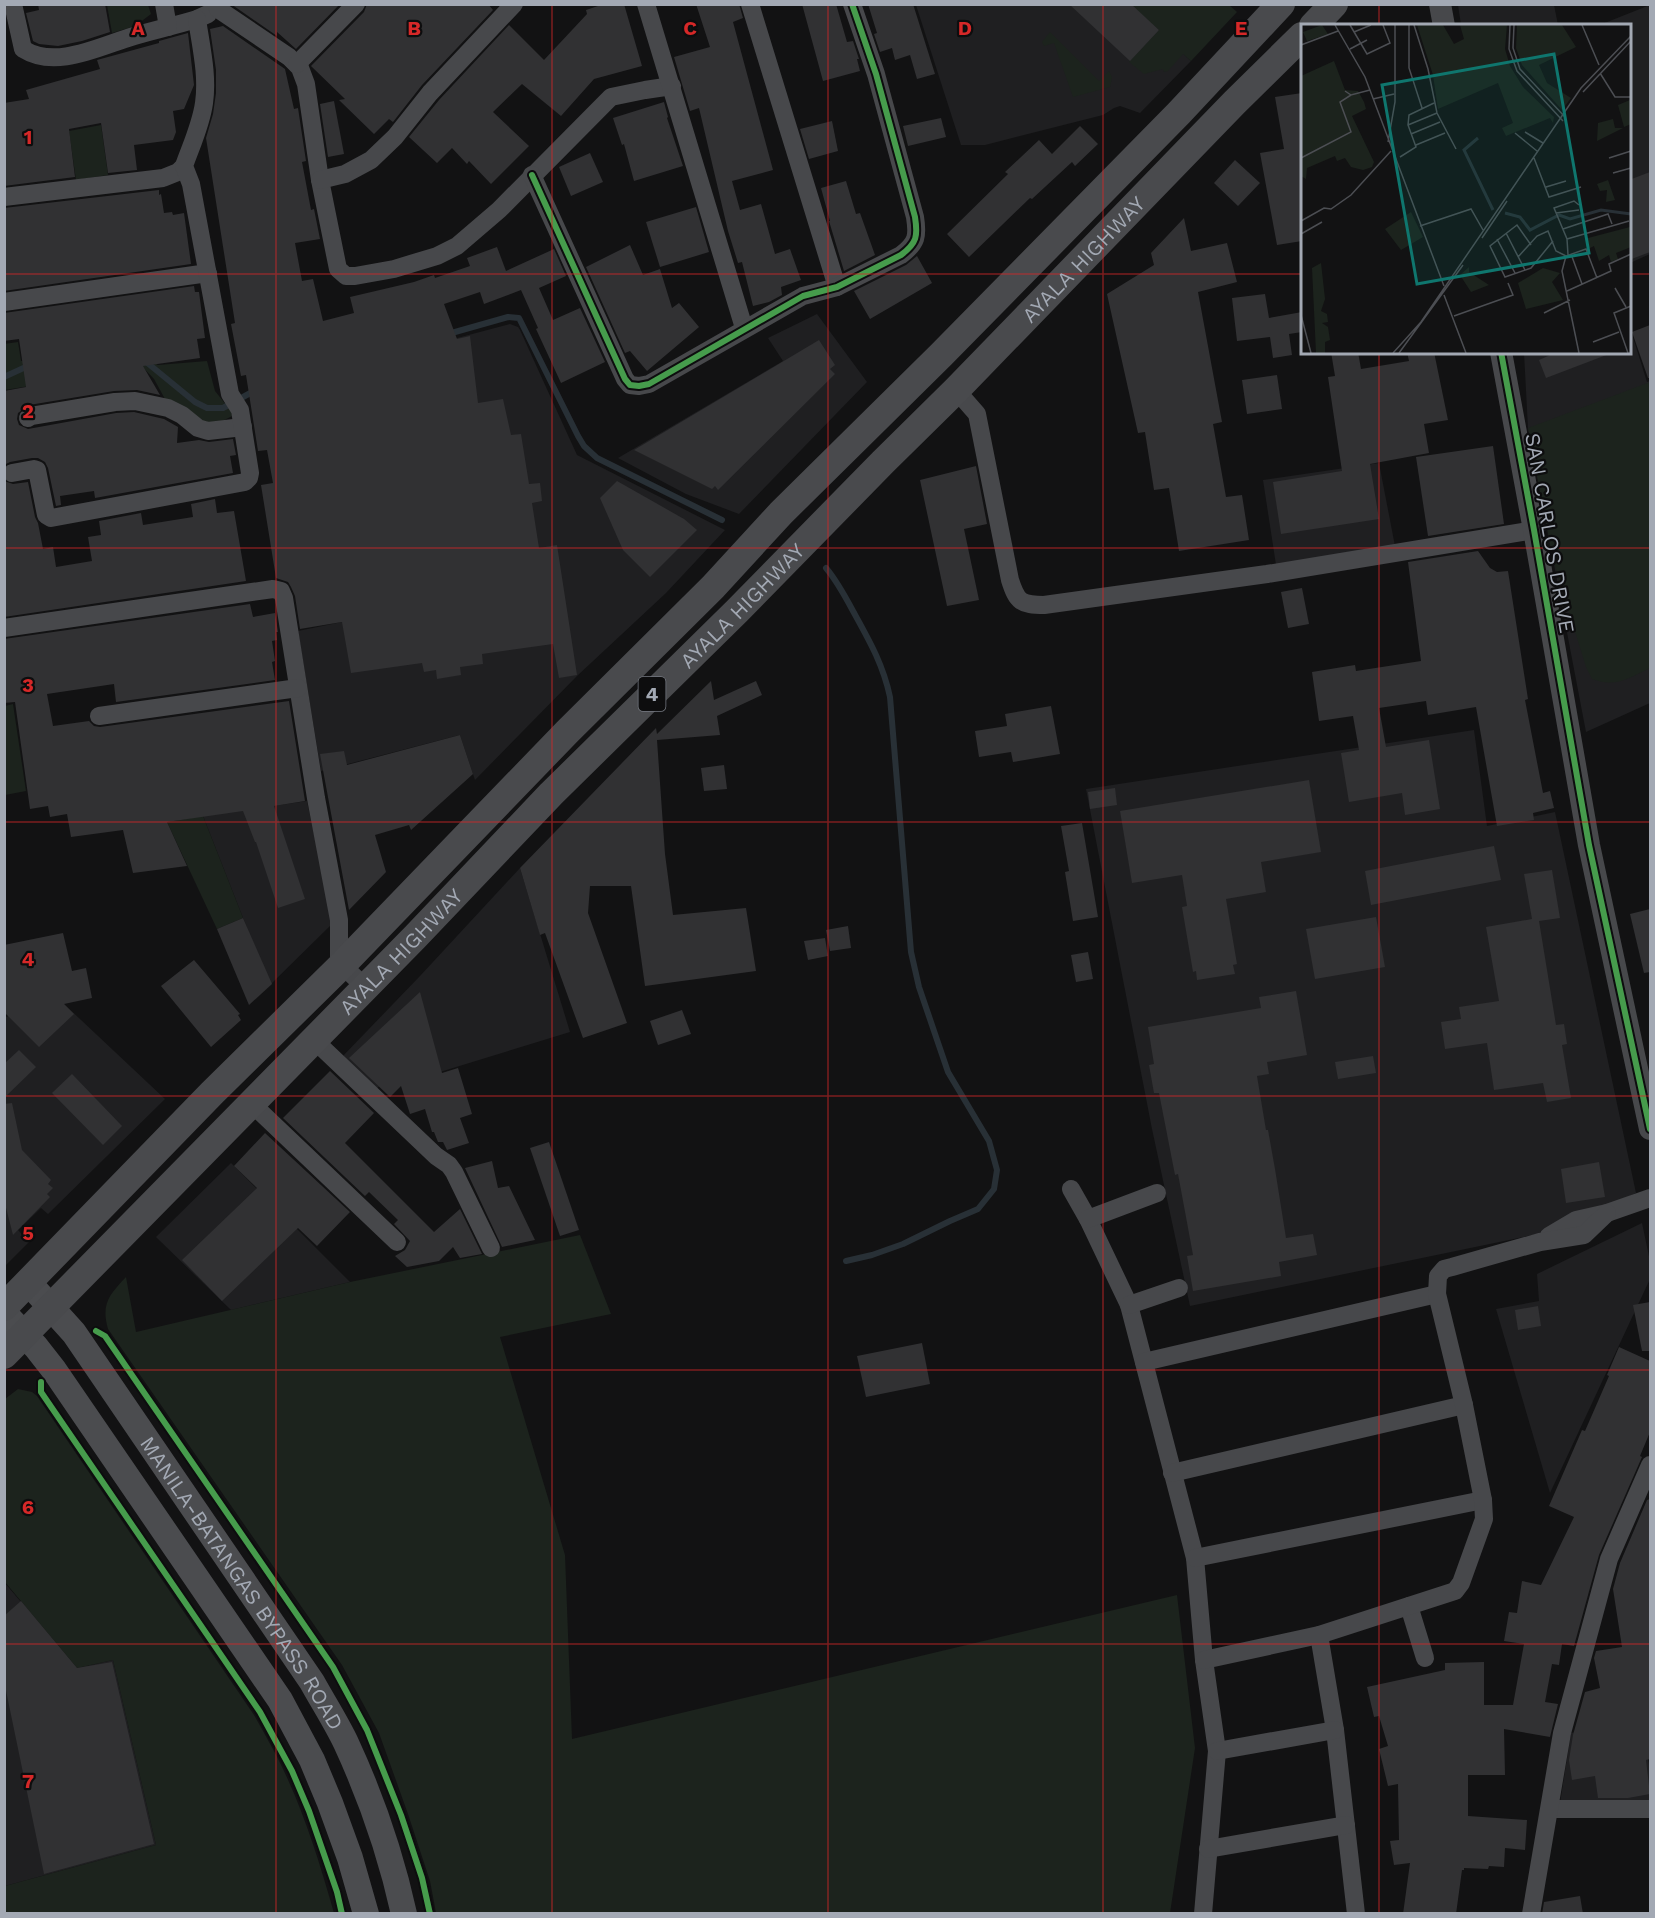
<svg xmlns="http://www.w3.org/2000/svg" width="1655" height="1918" font-family="'Work Sans',sans-serif">
<style>
.built{fill:#1f1f21}
.green{fill:#1c231d}
.lines{fill:none;stroke-linecap:round;stroke-linejoin:round}
.stream{stroke:#283036;stroke-width:6}
.building{fill:#313133}
.minor{stroke:#47484b;stroke-width:18}
.tertiary{stroke:#47484b;stroke-width:22}
.secondary{stroke:#4b4c4f;stroke-width:26}
.trunk{stroke:#494a4d;stroke-width:28}
.cycleway-casing{stroke:#0d0d0e;stroke-width:10}
.cycleway{stroke:#469c4c;stroke-width:6}
.grid{fill:none;stroke:#d62828;stroke-width:1.5;stroke-opacity:0.55}
.labels{text-anchor:middle;dominant-baseline:central;stroke-width:4.5;stroke-linejoin:round;paint-order:stroke}
.shield{fill:#0d0d0e;stroke:#767a82;stroke-width:1.5}
.shield-label{font-size:20px;font-weight:bold;fill:#a3a9b4}
.street-label{font-size:21px;fill:#a3a9b4;stroke:#0d0d0e}
.inset-river{fill:none;stroke:#283036;stroke-width:3}
.inset-road{fill:none;stroke:#4c4e53;stroke-width:1.5}
.view{fill:#0f766e;fill-opacity:0.15;stroke:#0f766e;stroke-width:3}
.inset-edge{fill:none;stroke:#a3a9b4;stroke-width:3}
.grid-label{font-size:20px;text-anchor:middle;font-weight:bold;fill:#d62828;stroke:#0d0d0e;stroke-width:4.5;stroke-linejoin:round;paint-order:stroke}
</style>
<rect width="100%" height="100%" fill="#121213"/>
<g class="built">
<polygon points="916,5 1131,5 1191,61 1140,113 1120,106 1114,108 1103,115 985,145 961,145"/>
<polygon points="1458,5 1554,5 1558,25 1461,25"/>
<polygon points="1650,5 1650,254 1630,263 1630,26 1597,26"/>
<polygon points="817,314 867,382 739,514 686,494 618,458 783,361 768,338"/>
<polygon points="510,324 518,327 520,330 577,455 725,530 666,593 577,676 475,780 460,735 321,771 298,631 342,622 299,380"/>
<polygon points="1630,328 1647,382 1650,381 1650,703 1586,732 1528,428 1524,353 1630,352"/>
<polygon points="1379,463 1395,546 1276,565 1263,480"/>
<polygon points="1474,730 1487,826 1555,812 1636,1193 1562,1229 1190,1306 1152,1129 1086,789"/>
<polygon points="307,801 333,923 271,984 243,918 203,816"/>
<polygon points="520,868 570,1032 404,1083 393,1074 373,1092 341,1058 420,976"/>
<polygon points="64,1004 165,1099 48,1214 41,1208 18,1230 29,1242 5,1266 5,1017"/>
<polygon points="231,1163 350,1282 231,1310 156,1237"/>
<polygon points="1642,1223 1650,1261 1650,1279 1550,1493 1496,1309 1539,1301 1537,1274"/>
<polygon points="4,1582 77,1668 113,1660 156,1845 5,1886"/>
<polygon points="1641,1718 1650,1770 1650,1802 1560,1803 1571,1733"/>
</g>
<g class="green">
<polygon points="107,5 148,5 151,14 135,26 112,33"/>
<polygon points="1131,5 1229,5 1237,12 1191,61 1183,54 1168,71 1164,72 1163,69 1144,74 1129,62 1159,30"/>
<polygon points="1050,32 1099,81 1109,71 1112,77 1110,87 1073,97 1054,43 1044,46 1042,42"/>
<polygon points="101,125 108,175 76,180 69,131"/>
<polygon points="18,342 21,361 74,354 139,354 158,365 207,361 215,391 231,411 232,416 219,423 205,423 165,399 154,379 137,361 55,382 5,390 4,344"/>
<path d="M1650,382V668C1629,678 1616,688 1592,679L1586,667L1553,560L1528,428Z"/>
<polygon points="13,704 26,791 5,795 5,706"/>
<polygon points="203,816 243,918 217,929 167,822"/>
<path d="M580,1235L611,1314L500,1337L565,1555L572,1739L1177,1595L1195,1748L1170,1913H436L430,1881L408,1814L379,1733L342,1665L108,1329C101,1304 109,1295 126,1277L136,1332L350,1282Z"/>
<path d="M18,1389L32,1392L37,1396L254,1715C264,1733 274,1750 283,1769C305,1815 320,1864 334,1913L5,1914V1886L156,1845L113,1660L77,1668L5,1582V1399Z"/>
</g>
<g class="lines">
<g class="stream">
<polyline points="448,334 508,317 519,318 578,436 584,446 597,458 722,520"/>
<polyline points="145,361 195,402 207,408 223,408 254,391"/>
<polyline points="4,377 30,365"/>
<path d="M826,568C837,581 845,596 853,611C869,640 883,664 890,697L911,952L919,987L948,1072L989,1141L997,1170L994,1189L978,1209L950,1221L903,1244L872,1255L846,1261"/>
</g>
</g>
<g class="building">
<polygon points="38,4 105,4 110,32 82,41 58,46 39,44 33,41 26,13 39,10"/>
<polygon points="231,4 340,4 296,49 277,32 277,36"/>
<polygon points="367,4 488,4 493,10 422,85 393,122 389,119 374,134 339,100 345,99 311,66 364,12"/>
<polygon points="604,4 624,4 642,66 594,79 561,116 522,84 493,112 529,146 491,184 469,161 467,164 452,148 437,163 409,137 439,100 509,25 544,60 587,14 586,10"/>
<polygon points="696,4 739,4 743,18 733,22 773,170 732,181 740,210 761,204 775,254 790,249 801,280 781,287 782,295 769,302 753,306 742,262 738,263 728,231 699,108 690,111 674,57 710,47"/>
<polygon points="802,4 836,4 847,42 853,41 859,59 857,59 860,71 823,81"/>
<polygon points="868,4 913,4 935,74 917,79 910,55 895,60 892,48 880,52 874,34 877,33"/>
<polygon points="1069,4 1131,4 1159,30 1130,61"/>
<polygon points="223,26 285,69 294,109 298,108 306,161 302,162 311,210 314,209 320,239 295,243 302,281 313,279 323,321 354,313 350,297 414,282 434,275 435,278 470,266 467,258 497,247 506,271 554,249 566,276 539,288 553,320 580,308 605,362 561,383 536,329 538,328 521,290 484,304 480,292 444,304 457,339 470,336 478,403 503,399 511,435 521,434 529,484 540,483 542,501 532,503 539,548 557,545 577,675 559,678 553,644 482,654 483,664 460,667 461,675 437,679 436,670 424,672 422,663 351,673 342,622 300,629 295,596 291,587 288,582 276,578 261,485 273,483 267,450 258,451 246,375 241,376 231,324 235,323 206,138 213,114 216,93 216,70 210,29"/>
<polygon points="188,33 194,85 184,109 173,111 176,132 173,140 134,145 137,170 108,173 101,123 69,129 75,177 4,186 4,103 29,99 26,90 100,69 97,60 159,43 159,41"/>
<polygon points="1302,93 1302,241 1277,245 1260,153 1284,149 1275,97"/>
<polygon points="334,101 344,154 328,157 320,104"/>
<polygon points="664,102 668,117 667,118 683,166 634,181 624,144 622,145 613,118"/>
<polygon points="941,118 946,137 908,146 903,126"/>
<polygon points="832,121 838,151 809,159 800,129"/>
<polygon points="1080,126 1098,144 1075,166 1072,162 1032,199 1030,198 969,257 947,234 1008,174 1005,172 1039,140 1052,154"/>
<polygon points="590,153 603,182 571,196 559,167"/>
<polygon points="1235,160 1260,183 1238,206 1214,183"/>
<polygon points="1650,172 1650,252 1629,260 1629,180"/>
<polygon points="846,181 856,214 860,213 875,255 844,271 829,221 830,221 821,188"/>
<polygon points="159,190 159,195 161,194 164,213 172,212 173,215 184,213 191,264 4,291 4,208"/>
<polygon points="696,207 709,252 660,267 646,222"/>
<polygon points="1184,218 1191,251 1227,243 1237,282 1198,292 1222,422 1213,424 1226,497 1242,495 1249,540 1179,551 1169,488 1154,490 1145,432 1138,433 1107,294 1154,265 1151,253"/>
<polygon points="630,245 643,275 660,269 672,308 679,303 699,327 647,371 630,351 625,353 586,267"/>
<polygon points="917,256 932,283 870,319 854,291 906,265"/>
<polygon points="194,286 195,292 199,292 205,338 197,339 200,358 143,366 160,395 137,390 114,391 29,405 18,413 17,419 19,425 28,429 116,413 134,412 164,419 178,427 177,443 199,440 209,442 233,439 236,455 230,456 233,473 95,498 94,491 60,496 61,505 56,506 48,468 45,462 38,458 32,458 10,462 4,465 4,391 26,387 19,339 4,341 4,313"/>
<polygon points="1265,294 1269,318 1302,312 1302,332 1289,334 1292,355 1273,358 1270,337 1237,341 1232,298"/>
<polygon points="1650,325 1650,378 1648,378 1632,332"/>
<polygon points="819,340 835,365 830,369 835,374 718,490 715,486 712,489 634,450"/>
<polygon points="1331,352 1358,352 1361,369 1409,361 1407,352 1434,352 1448,420 1424,424 1429,453 1370,464 1379,519 1281,534 1273,482 1342,471 1328,377 1335,376"/>
<polygon points="1557,352 1608,352 1609,354 1546,378 1539,360"/>
<polygon points="1277,375 1282,409 1247,414 1242,380"/>
<polygon points="1493,446 1504,524 1428,536 1416,457"/>
<polygon points="976,466 987,524 964,529 979,600 947,606 920,480"/>
<polygon points="4,481 13,484 28,482 35,517 38,523 43,549 53,547 56,567 92,561 88,537 101,535 99,521 141,513 143,525 193,517 191,504 215,499 217,513 234,511 246,581 4,617"/>
<polygon points="617,481 684,519 697,530 650,577 623,550 600,498"/>
<polygon points="1478,551 1490,568 1497,572 1508,571 1528,699 1525,700 1543,793 1550,791 1554,808 1533,813 1534,820 1497,826 1476,707 1428,715 1426,701 1379,708 1386,747 1429,740 1440,809 1405,815 1402,793 1349,802 1341,753 1359,750 1353,716 1319,721 1312,672 1355,665 1356,671 1421,661 1408,562"/>
<polygon points="1302,588 1309,624 1288,628 1281,592"/>
<polygon points="250,604 253,617 275,613 278,632 276,632 277,640 272,641 275,661 272,662 275,680 116,702 114,684 47,694 53,726 89,721 94,726 100,727 289,701 305,801 274,806 305,899 278,908 256,842 255,842 243,811 167,822 187,866 133,873 123,830 71,837 67,814 50,817 48,806 30,809 15,702 4,703 4,639"/>
<polygon points="711,681 714,700 756,681 762,695 717,716 720,735 657,740 665,854 673,915 746,908 756,971 645,986 631,886 590,886 588,913 627,1023 583,1038 545,933 540,935 520,868 656,728 657,734"/>
<polygon points="1051,706 1060,754 1013,762 1011,752 979,757 975,731 1007,726 1005,714"/>
<polygon points="460,735 473,774 411,830 409,825 375,835 386,872 349,910 320,754 344,751 347,765"/>
<polygon points="724,765 727,789 704,791 701,768"/>
<polygon points="1309,780 1321,852 1261,862 1266,892 1226,899 1237,964 1233,965 1235,974 1197,980 1196,971 1193,972 1182,907 1187,906 1182,875 1132,883 1120,811"/>
<polygon points="1115,788 1117,805 1090,809 1088,792"/>
<polygon points="1082,823 1098,917 1073,921 1065,872 1069,871 1061,826"/>
<polygon points="1494,846 1501,880 1371,905 1365,871"/>
<polygon points="1552,870 1560,918 1539,921 1556,1025 1564,1024 1567,1044 1562,1045 1571,1098 1547,1102 1543,1083 1494,1090 1487,1043 1445,1049 1441,1022 1461,1019 1459,1007 1499,1001 1486,927 1532,919 1524,874"/>
<polygon points="1650,909 1650,972 1644,973 1630,914"/>
<polygon points="1376,917 1385,967 1315,979 1306,929"/>
<polygon points="243,918 272,984 249,1005 217,929"/>
<polygon points="848,926 851,948 830,951 826,930"/>
<polygon points="63,933 72,971 86,968 92,998 64,1004 74,1014 39,1047 4,1012 4,945"/>
<polygon points="825,938 828,956 808,960 804,941"/>
<polygon points="1088,952 1093,979 1076,982 1071,955"/>
<polygon points="194,960 240,1014 238,1015 241,1020 211,1047 161,986"/>
<polygon points="1296,991 1307,1055 1267,1062 1269,1074 1257,1076 1266,1130 1268,1130 1275,1169 1286,1238 1313,1234 1317,1255 1279,1262 1281,1276 1193,1291 1187,1256 1193,1255 1186,1217 1178,1174 1175,1175 1159,1093 1154,1093 1149,1065 1154,1064 1148,1027 1261,1008 1259,997"/>
<polygon points="420,992 442,1073 458,1068 472,1114 460,1118 469,1143 447,1150 443,1142 438,1142 434,1132 432,1132 425,1109 410,1114 401,1086 390,1097 349,1058"/>
<polygon points="682,1010 691,1034 658,1045 650,1021"/>
<polygon points="19,1050 36,1067 4,1098 4,1064"/>
<polygon points="1373,1056 1376,1073 1338,1079 1335,1062"/>
<polygon points="330,1071 374,1113 345,1143 434,1232 460,1209 482,1254 460,1258 453,1247 439,1261 407,1267 395,1256 405,1250 410,1241 394,1224 398,1220 369,1192 365,1196 283,1118"/>
<polygon points="72,1074 122,1126 103,1145 52,1093"/>
<polygon points="12,1103 22,1150 51,1180 48,1184 53,1188 47,1194 50,1197 13,1235 4,1200 4,1104"/>
<polygon points="265,1133 350,1212 317,1246 298,1228 222,1301 182,1260 257,1188 234,1166"/>
<polygon points="549,1142 579,1230 560,1236 530,1148"/>
<polygon points="492,1161 498,1188 509,1186 535,1240 502,1247 465,1168"/>
<polygon points="1599,1162 1605,1197 1566,1203 1561,1169"/>
<polygon points="1650,1302 1650,1351 1642,1351 1633,1305"/>
<polygon points="1538,1306 1541,1326 1518,1330 1515,1310"/>
<polygon points="922,1343 930,1384 866,1397 857,1356"/>
<polygon points="1619,1347 1650,1361 1650,1432 1640,1456 1642,1457 1599,1555 1574,1646 1562,1644 1559,1665 1552,1664 1545,1702 1558,1704 1550,1737 1504,1729 1505,1775 1468,1775 1468,1816 1527,1820 1525,1850 1505,1848 1504,1867 1489,1866 1488,1869 1464,1868 1464,1870 1462,1870 1456,1914 1403,1914 1410,1863 1394,1865 1390,1841 1399,1840 1398,1784 1388,1786 1379,1749 1388,1746 1379,1716 1374,1717 1367,1687 1445,1670 1445,1663 1484,1662 1484,1705 1513,1705 1524,1644 1504,1641 1509,1612 1517,1613 1522,1581 1541,1585 1574,1517 1549,1506 1582,1430 1585,1431 1609,1376 1607,1375"/>
<polygon points="1650,1499 1650,1759 1646,1760 1650,1794 1628,1798 1598,1798 1595,1776 1572,1780 1569,1760 1573,1735 1585,1692 1600,1688 1594,1658 1596,1651 1622,1647 1613,1589 1620,1563 1647,1500"/>
<polygon points="21,1601 77,1668 112,1662 154,1844 44,1874 4,1681 4,1616"/>
<polygon points="1580,1896 1583,1914 1542,1914 1544,1902"/>
</g>
<g class="lines">
<g class="minor">
<path d="M13,4L23,49C56,70 100,46 134,36C155,30 177,25 197,19L208,14"/>
<polyline points="164,4 168,27"/>
<polyline points="216,4 218,9 289,57 300,68 306,84 320,180 338,269 346,276 355,276 394,269 437,256 457,246 499,210 611,97 645,90 672,86"/>
<polyline points="646,4 744,328"/>
<polyline points="750,4 837,287"/>
<polyline points="297,64 356,4"/>
<path d="M532,175L625,379L630,385L639,386L649,384L803,296L837,287L901,255C917,243 918,236 915,217L876,74L852,4"/>
<polyline points="320,180 345,174 371,160 395,137 430,93 514,4"/>
<polyline points="4,197 163,178 178,172 184,166"/>
<polyline points="4,302 208,273"/>
<path d="M956,390L977,414L1010,580C1017,602 1021,605 1044,605L1267,574L1534,530"/>
<polyline points="28,418 31,416 115,402 135,401 168,408 182,415 198,428 208,431 243,427"/>
<path d="M12,473L34,469L37,470L46,515L51,518L245,482L249,478L250,473L240,410L230,394L191,184L184,166C191,146 201,125 204,103C208,75 201,47 197,19"/>
<polyline points="4,628 273,589 281,591 284,598 316,798 339,920 339,959 342,965 365,987"/>
<polyline points="99,716 298,688"/>
<polyline points="313,1039 436,1156 449,1165 454,1172 491,1248"/>
<polyline points="251,1103 397,1242"/>
<polyline points="1071,1189 1088,1219 1129,1305 1195,1558 1204,1660 1217,1751 1203,1914"/>
<polyline points="1088,1219 1157,1193"/>
<polyline points="1549,1236 1576,1220 1607,1213 1650,1198"/>
<polyline points="1129,1305 1179,1288"/>
<polyline points="1144,1362 1437,1294"/>
<polyline points="1172,1473 1464,1405"/>
<polyline points="1195,1558 1483,1500"/>
<polyline points="1409,1606 1425,1658"/>
<polyline points="1319,1635 1335,1730 1356,1914"/>
<polyline points="1204,1660 1319,1635 1455,1591 1461,1583 1484,1519 1483,1500 1464,1405 1437,1294 1438,1276 1444,1269 1452,1267 1540,1242 1584,1235 1607,1213"/>
<polyline points="1217,1751 1335,1730"/>
<polyline points="1550,1809 1650,1809"/>
<polyline points="1208,1849 1346,1825"/>
<polyline points="1531,1914 1562,1733 1609,1559 1650,1465"/>
</g>
<g class="tertiary">
<polyline points="1440,4 1444,26"/>
<polyline points="1501,352 1534,530 1589,845 1650,1129"/>
</g>
<g class="secondary">
<path id="s1" d="M28,1282L74,1333L312,1682C323,1702 336,1722 346,1743C371,1797 391,1855 404,1914"/>
<polyline points="4,1313 36,1347 54,1370 280,1700 312,1760 330,1803 350,1858 366,1914"/>
</g>
<g class="trunk">
<polyline points="1313,26 1334,4"/>
<polyline points="4,1307 212,1093 342,965 567,732 713,587 781,513 941,355 1179,113 1281,4"/>
<path id="s2" d="M4,1355L415,937L551,794L737,611L883,462L956,390L1235,102L1302,36"/>
</g>
<g class="cycleway-casing">
<g id="cycleway">
<path d="M532,175L625,379L630,385L639,386L649,384L803,296L837,287L901,255C917,243 918,236 915,217L876,74L852,4"/>
<polyline points="1501,352 1534,530 1589,845 1650,1129"/>
<polyline points="96,1331 105,1336 333,1667 367,1730 401,1815 422,1878 430,1914"/>
<polyline points="41,1382 41,1392 260,1712 292,1771 309,1811 337,1892 342,1914"/>
</g>
</g>
<use href="#cycleway" class="cycleway"/>
</g>
<path class="grid" d="M276,4V1914M552,4V1914M828,4V1914M1103,4V1914M1379,4V26M4,274H1302M1630,274H1650M1379,352V1914M4,548H1650M4,822H1650M4,1096H1650M4,1370H1650M4,1644H1650"/>
<g class="labels">
<rect class="shield" x="638.5" y="677" width="27" height="34" rx="4.5"/>
<g class="shield-label">
<text x="652" y="694">4</text>
</g>
<g class="street-label">
<text stroke="none"><textPath href="#s2" startOffset="1538">AYALA HIGHWAY</textPath></text>
<text transform="translate(1550 533) rotate(80)">SAN CARLOS DRIVE</text>
<text stroke="none"><textPath href="#s2" startOffset="1052">AYALA HIGHWAY</textPath></text>
<text stroke="none"><textPath href="#s2" startOffset="566">AYALA HIGHWAY</textPath></text>
<text stroke="none"><textPath href="#s1" startOffset="370">MANILA-BATANGAS BYPASS ROAD</textPath></text>
</g>
</g>
<g transform="translate(1301 24)">
<rect width="330" height="330" fill="#121213"/>
<path d="M21,1L27,10L6,17L2,8ZM116,1H142L153,20L163,15L159,1H206L204,25L209,42L222,63L253,93L252,99L249,94L205,112L201,104L212,99L197,59L137,85L132,51ZM216,1H261L275,23L238,41L246,59L270,74L261,86L221,41L215,24ZM33,37L44,66L57,67L63,78L65,85L51,92L73,138L71,143L62,146L50,143L44,134L36,137L34,132L6,144L5,155L0,152V52ZM329,76L330,100L323,103L317,81ZM312,95L314,104H322L296,117L297,99ZM307,156L314,176L305,178L306,166L299,167L296,160ZM110,188L122,213L100,226L84,205ZM330,197V223L315,229L317,235L310,238L308,231L298,237L293,222L287,225V214L329,203ZM20,239L24,275L20,287L26,290L27,298L21,299L27,303L29,316L24,318V329H15L11,244ZM168,243V248L188,261L170,268L159,251ZM242,244L259,249L251,258L262,276L225,285L217,259Z" fill="#1c231d"/>
<path class="inset-river" d="M177,114L163,126L192,186M204,189L219,193L229,206L258,191L269,195L300,186L330,190"/>
<path class="inset-road" d="M34,1L64,53L143,262M49,1L66,30L89,19L82,1M108,1V44L121,84M113,1L127,45L136,89L155,125M209,1L208,25L216,47L262,97M213,1L212,24L219,45L264,93M281,1L298,41M53,8L70,1M0,21L37,7M49,25L66,16M299,49L314,73H330M44,67L50,71L69,66M282,68L330,17M72,75L93,70M107,101L136,89M224,108L242,119M214,109L236,127M110,110L139,98M87,118L94,78V1M115,121L144,109M99,133L115,123L107,101L108,91L133,79M0,134L50,108L39,78L50,71M233,134L248,173L280,163M308,134L330,127M312,149L330,144M245,163L265,157M255,189L278,186M0,197L23,184L30,185L50,171L90,127M119,202L170,185L182,206M262,205L307,190L311,200M205,209L224,246M0,210L21,198M181,214L206,177M196,215L214,249M266,215L328,197M230,221L216,201L189,222L204,253L230,244L252,217M270,230L281,260M267,231L266,215L253,184L273,177L278,181M217,233L236,212L247,207L255,227L265,232M314,264L325,283M266,267L310,247L308,240L330,230M143,271L165,329M243,289L269,276M0,291L10,329M153,292L212,271L207,259M292,318L318,308M92,329L120,298L280,64L330,12M98,329L162,241M278,329L261,247L265,232L285,225L296,254M327,329L313,289L330,282"/>
<path class="view" d="M253,30L288,229L116,260L81,61Z"/>
<rect width="330" height="330" class="inset-edge"/>
</g>
<g class="grid-label">
<text x="138" y="35">A</text>
<text x="414" y="35">B</text>
<text x="690" y="35">C</text>
<text x="965" y="35">D</text>
<text x="1241" y="35">E</text>
<text x="28" y="144">1</text>
<text x="28" y="418">2</text>
<text x="28" y="692">3</text>
<text x="28" y="966">4</text>
<text x="28" y="1240">5</text>
<text x="28" y="1514">6</text>
<text x="28" y="1788">7</text>
</g>
<rect width="1655" height="1918" fill="none" stroke="#a3a9b4" stroke-width="12"/>
</svg>
